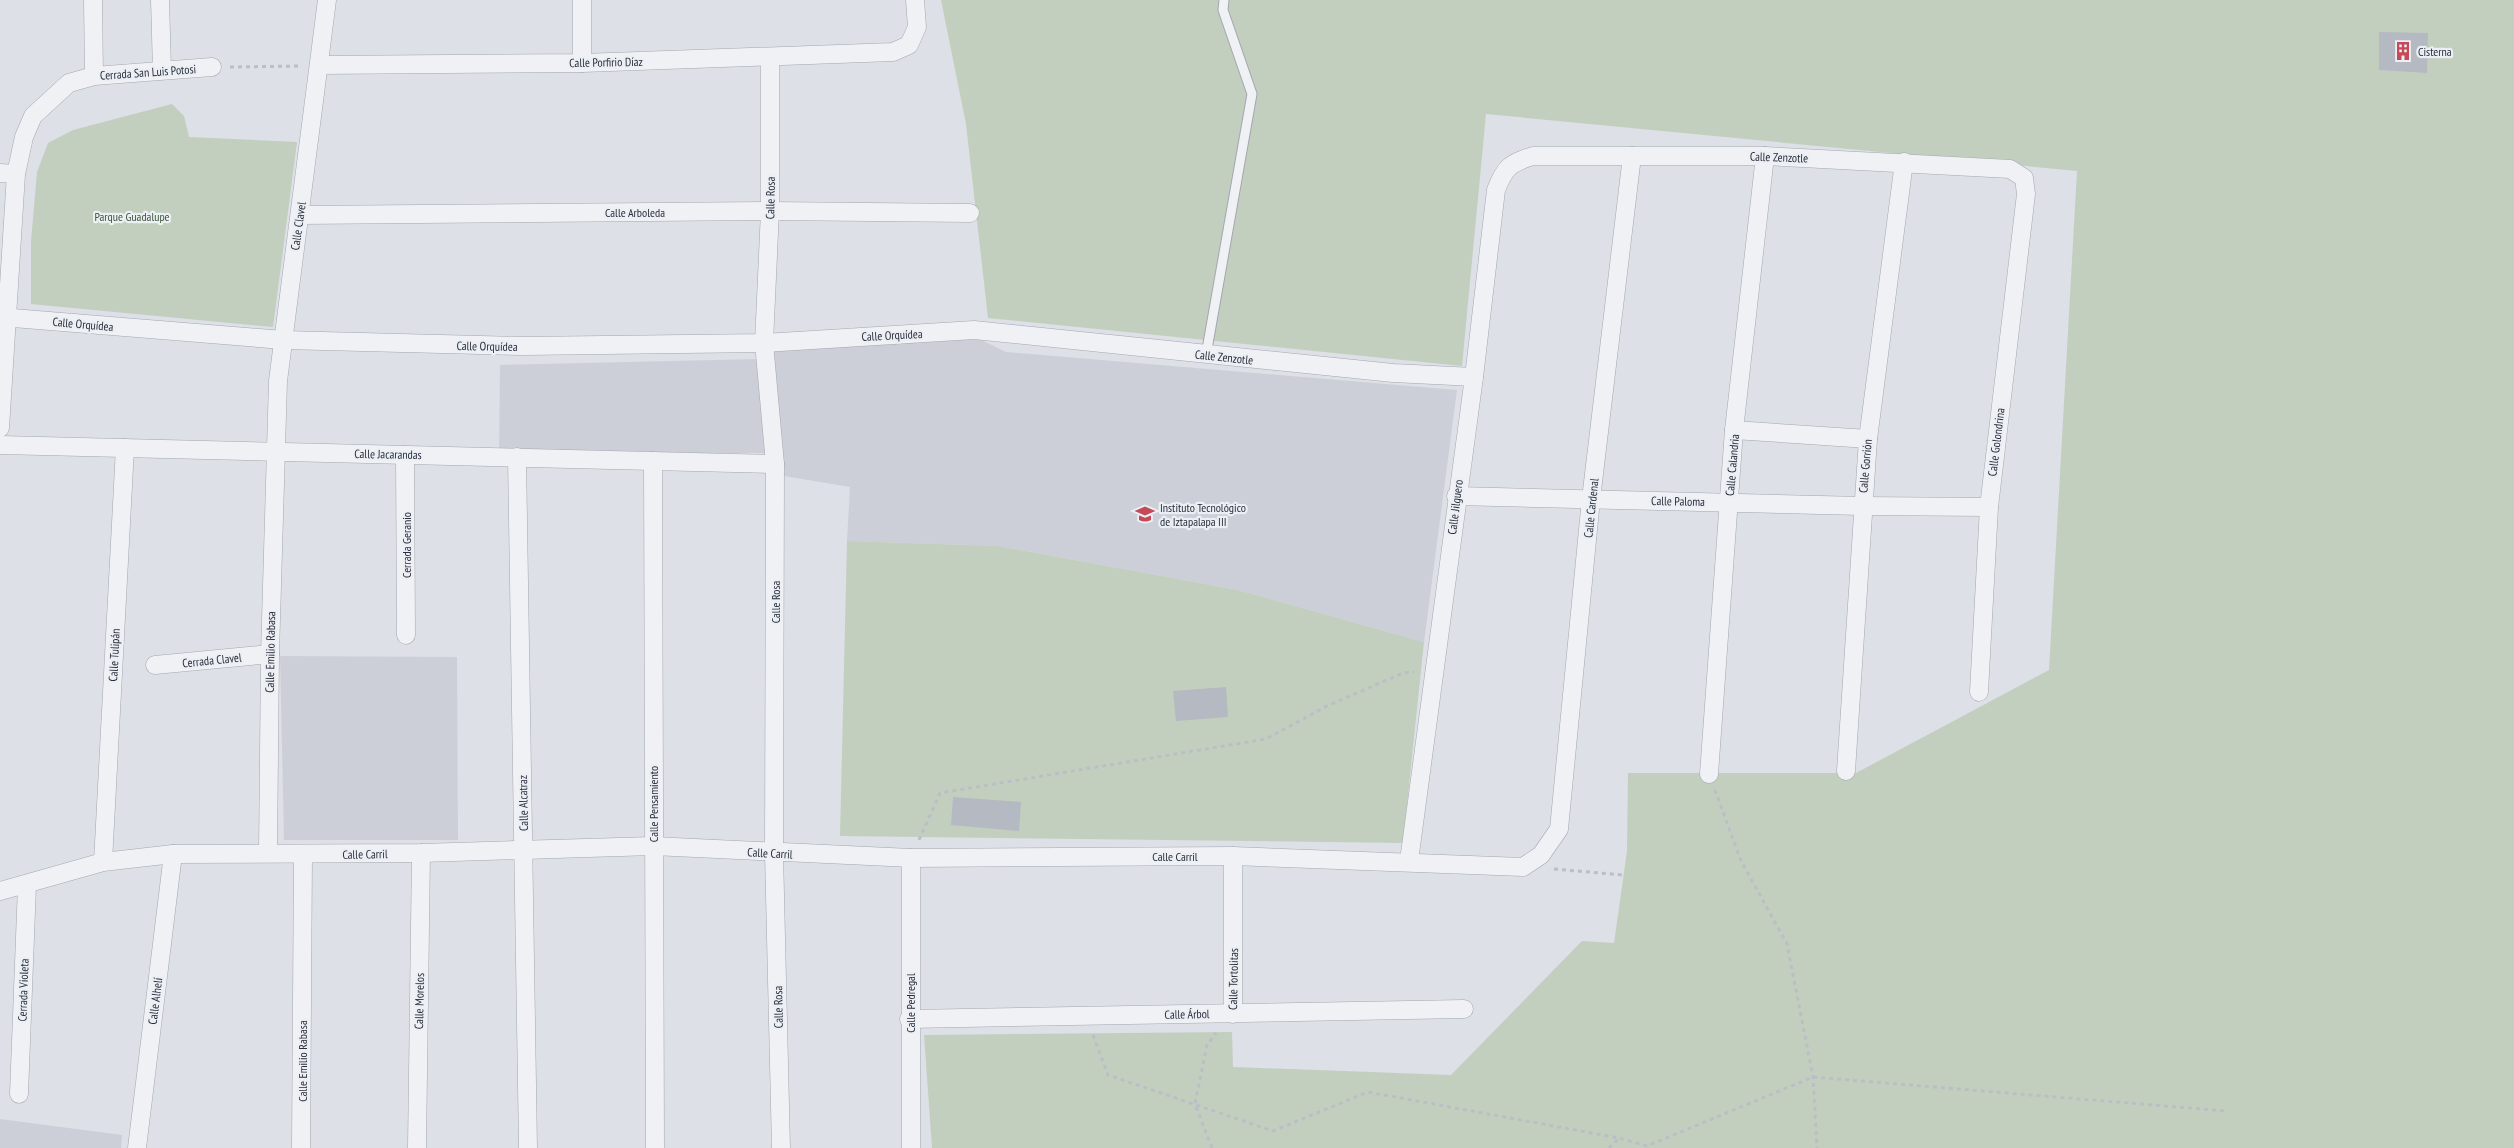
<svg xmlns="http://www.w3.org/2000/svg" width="2514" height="1148" font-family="'PT Sans Narrow',sans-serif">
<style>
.built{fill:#cccfd7}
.green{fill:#c2cfbf}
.building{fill:#b5b9c2}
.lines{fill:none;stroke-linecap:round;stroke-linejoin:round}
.service-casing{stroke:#a3a7af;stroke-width:11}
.minor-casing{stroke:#a3a7af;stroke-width:19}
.path{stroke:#bcbec5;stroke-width:3;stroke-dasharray:4 4;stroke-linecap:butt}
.service{stroke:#f0f1f5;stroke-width:9}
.minor{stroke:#f0f1f5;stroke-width:18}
.labels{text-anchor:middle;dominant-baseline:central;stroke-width:4.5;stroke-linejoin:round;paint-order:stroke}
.poi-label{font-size:12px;fill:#282e3b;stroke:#eceff4;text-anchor:start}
.street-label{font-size:12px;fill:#282e3b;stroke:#eceff4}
.park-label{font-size:12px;fill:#3b5636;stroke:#eceff4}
</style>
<rect width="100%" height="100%" fill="#dde0e6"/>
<g class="built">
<polygon points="971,335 1006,352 1457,390 1424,642 1238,590 998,546 847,541 850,487 784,476 768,337"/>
<polygon points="758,359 765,453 499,454 500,365"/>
<polygon points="280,656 457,657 458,840 284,840"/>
<polygon points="0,1119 122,1135 121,1148 0,1148"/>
</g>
<g class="green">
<polygon points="941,0 2514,0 2514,1148 932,1148 924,1035 1232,1032 1233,1067 1451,1075 1582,941 1614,943 1627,851 1628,773 1856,773 2049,670 2077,171 1486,114 1462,366 988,318 966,124"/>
<polygon points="172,104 184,116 189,137 297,142 273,327 31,304 31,241 37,172 48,143 73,130"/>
<polygon points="847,541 998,546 1238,590 1424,642 1403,843 840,836"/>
</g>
<g class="building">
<polygon points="2379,32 2428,33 2427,73 2379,70"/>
<polygon points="1226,687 1228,717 1176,721 1173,691"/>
<polygon points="953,797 1021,802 1019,831 951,825"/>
</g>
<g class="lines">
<g class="service-casing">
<polyline id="service" points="1206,355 1252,94 1223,10 1224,0"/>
</g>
<g class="minor-casing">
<g id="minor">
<polyline points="93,0 94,76"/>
<polyline points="160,0 162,70"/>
<polyline points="582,0 582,63"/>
<polyline points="770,57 770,211 764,343 775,464 774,853 781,1148"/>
<polyline points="319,65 582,63 893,52 909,45 917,27 915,0"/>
<polyline points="0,173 16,174"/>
<polyline points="300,215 770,211 970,213"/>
<polyline points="0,317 283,340 523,346 764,343 974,330 1393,373 1474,377"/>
<polyline points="0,428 16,174 24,137 33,116 69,83 94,76 212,67"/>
<polyline points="1734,430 1868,439"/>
<polyline points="0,445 775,464"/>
<polyline points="405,455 406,635"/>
<polyline points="517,457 528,1148"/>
<polyline points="653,461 655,1148"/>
<polyline points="1456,496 1862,506 1989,507"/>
<polyline points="155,665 270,654"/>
<polyline points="1846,771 1868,439 1904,162"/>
<polyline points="1709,774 1734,430 1765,156"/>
<polyline points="268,853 270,654 278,381 327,0"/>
<polyline points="911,858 911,1148"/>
<path d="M1409,861L1474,377L1496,190C1505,167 1510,163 1533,156H1765L2010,169L2024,178L2026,194L1989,507L1979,692"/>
<polyline points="103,862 125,448"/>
<polyline points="0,891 103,862 173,854 421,853 653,846 911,858 1233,856 1523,867 1541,855 1559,829 1591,499 1632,156"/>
<polyline points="1233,1014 1233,856"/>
<polyline points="909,1019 1464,1009"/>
<polyline points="19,1094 27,885"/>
<polyline points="137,1148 173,854"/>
<polyline points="301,1148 303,854"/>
<polyline points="417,1148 421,853"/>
</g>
</g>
<g class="path">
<polyline points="230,67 301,66"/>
<polyline points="1715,790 1741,861 1787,944 1813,1077 1817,1148"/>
<polyline points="919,840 940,793 1266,739 1327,706 1403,673 1414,672"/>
<polyline points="1554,869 1623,875"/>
<polyline points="1093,1035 1108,1075 1273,1131 1368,1092 1619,1138 1647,1146 1813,1077 2226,1111"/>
<polyline points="1212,1148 1195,1104 1207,1045 1216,1033"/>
<polyline points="1609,1148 1619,1138"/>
</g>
<use href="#service" class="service"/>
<use href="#minor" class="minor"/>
</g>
<defs>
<g id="building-bare" transform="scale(1.5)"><path d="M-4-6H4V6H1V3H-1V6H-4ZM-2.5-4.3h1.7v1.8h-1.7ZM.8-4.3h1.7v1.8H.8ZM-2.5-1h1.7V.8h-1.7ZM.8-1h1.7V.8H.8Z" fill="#c34a56" stroke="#eceff4" stroke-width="2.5" paint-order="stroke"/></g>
<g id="school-bare" transform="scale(1.5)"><path d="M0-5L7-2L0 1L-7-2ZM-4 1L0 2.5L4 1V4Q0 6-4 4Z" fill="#c34a56" stroke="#eceff4" stroke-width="2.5" paint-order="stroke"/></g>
</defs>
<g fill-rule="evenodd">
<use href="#building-bare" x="2403" y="51"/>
<use href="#school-bare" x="1145" y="514"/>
</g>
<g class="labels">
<g class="poi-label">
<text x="2418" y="51">Cisterna</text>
<text x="1160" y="507">Instituto Tecnológico<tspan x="1160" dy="14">de Iztapalapa III</tspan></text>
</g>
<g class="street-label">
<text transform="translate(606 62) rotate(-1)">Calle Porfirio Díaz</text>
<text transform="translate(148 72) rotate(-4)">Cerrada San Luis Potosi</text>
<text transform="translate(1779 157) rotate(2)">Calle Zenzotle</text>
<text transform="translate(770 198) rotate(-89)">Calle Rosa</text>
<text x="635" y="212">Calle Arboleda</text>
<text transform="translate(298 226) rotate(-82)">Calle Clavel</text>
<text transform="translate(83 324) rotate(5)">Calle Orquídea</text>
<text transform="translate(892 335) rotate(-3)">Calle Orquídea</text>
<text transform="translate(487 346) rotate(1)">Calle Orquídea</text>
<text transform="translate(1224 357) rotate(6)">Calle Zenzotle</text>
<text transform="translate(1996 442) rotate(-83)">Calle Golondrina</text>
<text transform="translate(388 454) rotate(1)">Calle Jacarandas</text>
<text transform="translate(1732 465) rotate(-85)">Calle Calandria</text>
<text transform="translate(1865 466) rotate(-85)">Calle Gorrión</text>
<text transform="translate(1678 501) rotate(1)">Calle Paloma</text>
<text transform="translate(1455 507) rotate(-83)">Calle Jilguero</text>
<text transform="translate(1591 508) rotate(-84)">Calle Cardenal</text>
<text transform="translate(406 545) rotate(-90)">Cerrada Geranio</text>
<text transform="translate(775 602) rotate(-90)">Calle Rosa</text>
<text transform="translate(270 652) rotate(-89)">Calle Emilio Rabasa</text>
<text transform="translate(114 655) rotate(-87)">Calle Tulipán</text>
<text transform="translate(212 660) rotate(-6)">Cerrada Clavel</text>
<text transform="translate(523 803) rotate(-91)">Calle Alcatraz</text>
<text transform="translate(653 804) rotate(-90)">Calle Pensamiento</text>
<text transform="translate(770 853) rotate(3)">Calle Carril</text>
<text transform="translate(365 854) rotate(-1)">Calle Carril</text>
<text x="1175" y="856">Calle Carril</text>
<text transform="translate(1233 979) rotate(-89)">Calle Tortolitas</text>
<text transform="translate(23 990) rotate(-88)">Cerrada Violeta</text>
<text transform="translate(155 1001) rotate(-83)">Calle Alhelí</text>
<text transform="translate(419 1001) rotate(-89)">Calle Morelos</text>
<text transform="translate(910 1003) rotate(-90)">Calle Pedregal</text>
<text transform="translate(778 1007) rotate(-91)">Calle Rosa</text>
<text transform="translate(1187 1014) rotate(-1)">Calle Árbol</text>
<text transform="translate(302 1061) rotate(-90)">Calle Emilio Rabasa</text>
</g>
<g class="park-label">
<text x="132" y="216">Parque Guadalupe</text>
</g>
</g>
</svg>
